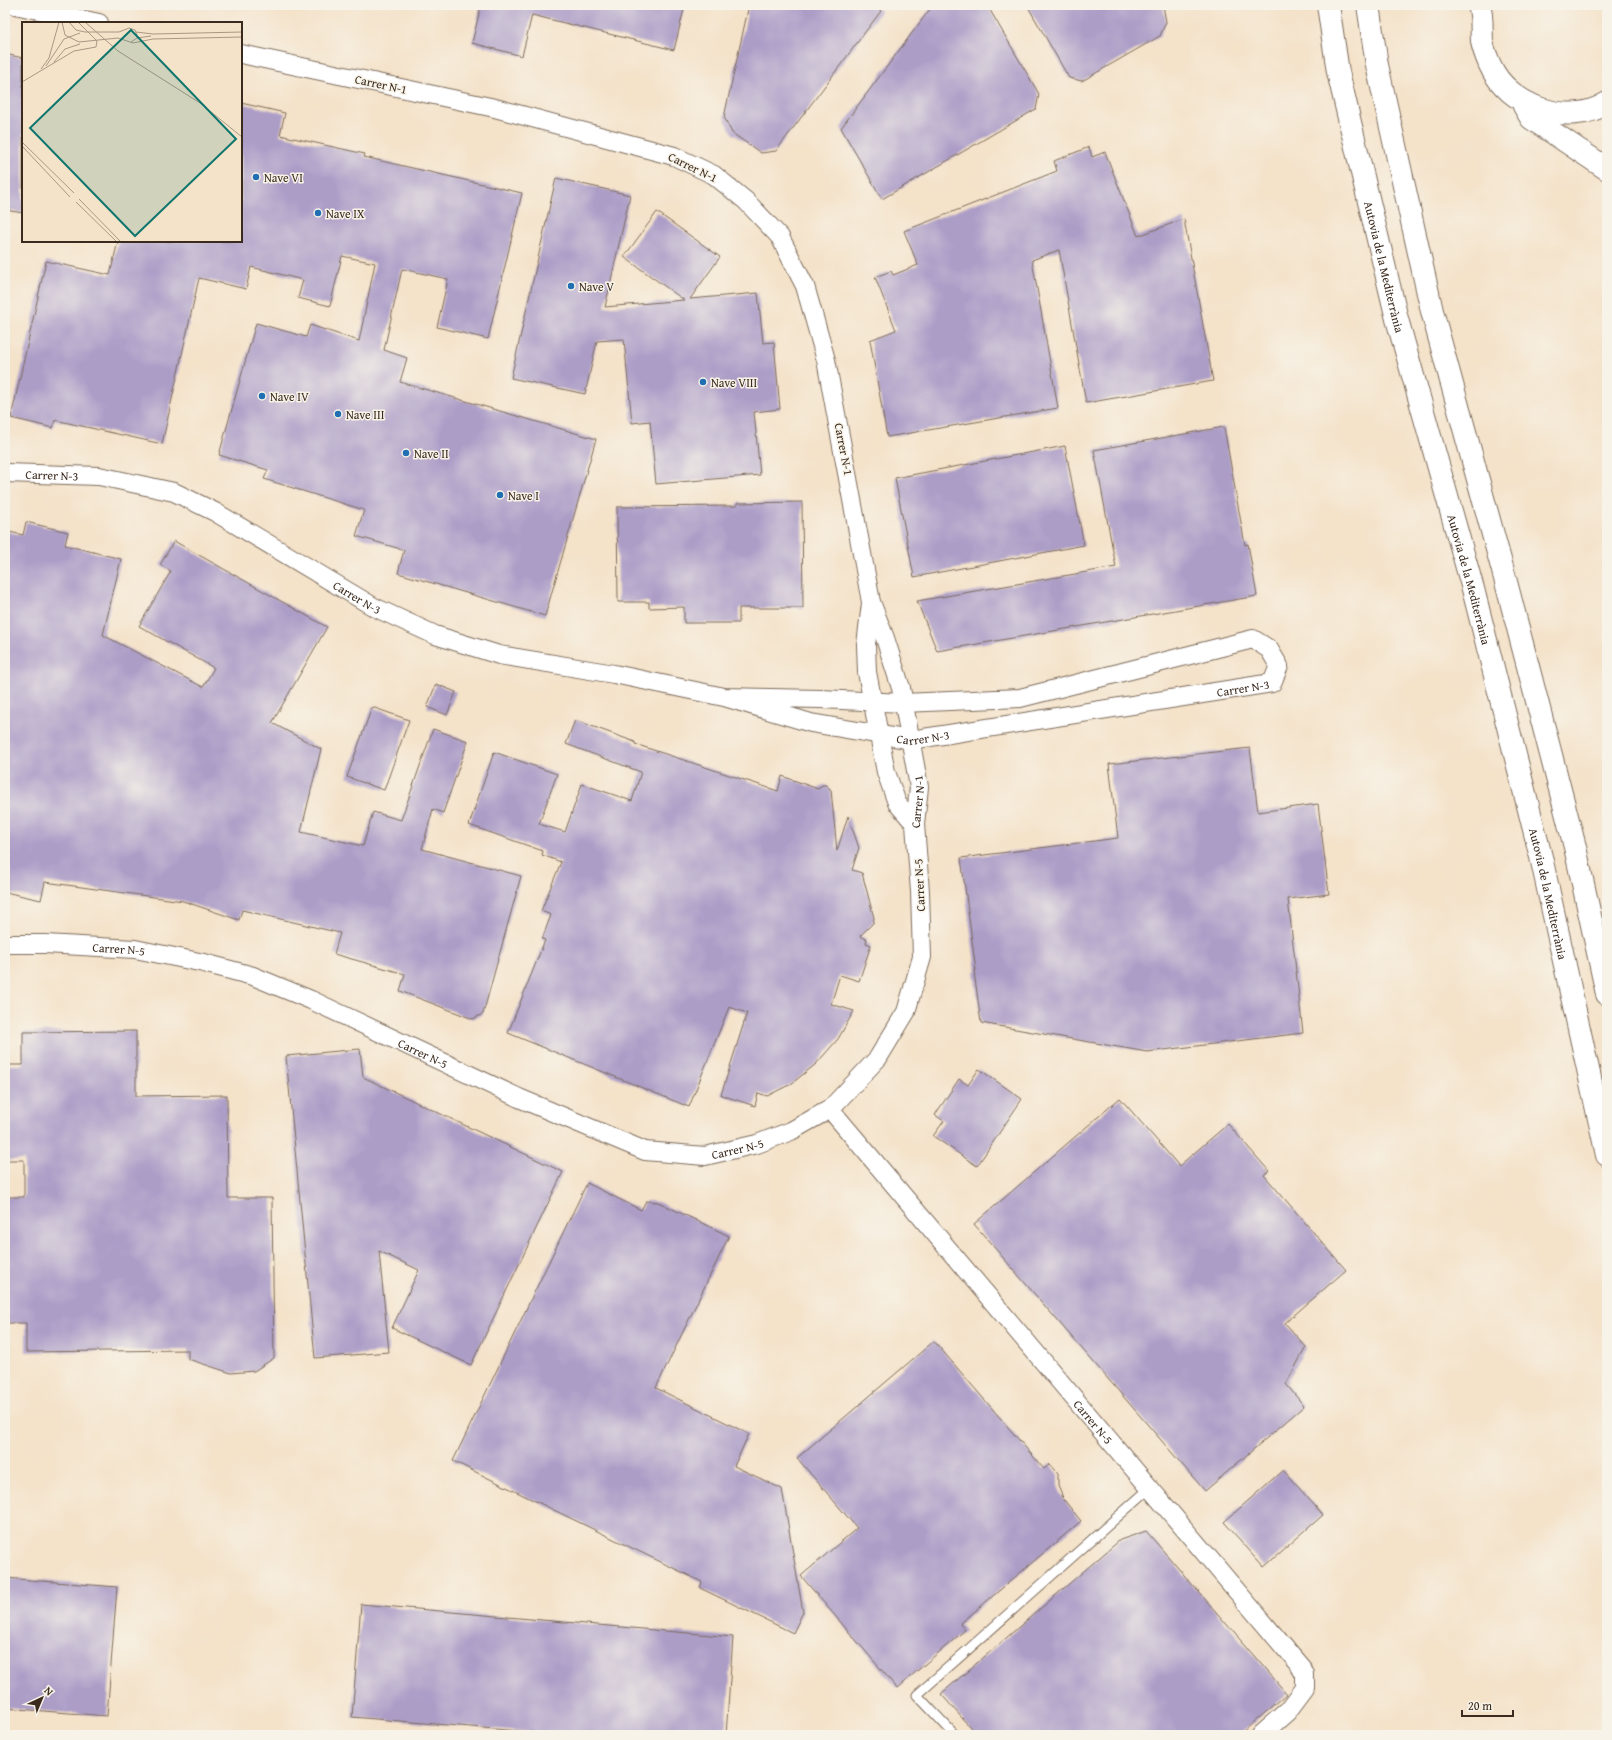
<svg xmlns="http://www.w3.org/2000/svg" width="1612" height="1740" font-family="'Gentium Book Plus',serif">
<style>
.building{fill:#ac9dc7}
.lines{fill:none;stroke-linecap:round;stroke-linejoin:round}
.service-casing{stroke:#7c6a5a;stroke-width:11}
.minor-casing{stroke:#7c6a5a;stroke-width:20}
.trunk-casing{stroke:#7c6a5a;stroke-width:24}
.motorway-casing{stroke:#7c6a5a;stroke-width:24}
.service{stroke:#fff;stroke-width:9}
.minor{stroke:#fff;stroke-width:18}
.trunk{stroke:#fff;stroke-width:22}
.motorway{stroke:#fff;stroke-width:22}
.poi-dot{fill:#1f6fb2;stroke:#f7f3e8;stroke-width:1.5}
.labels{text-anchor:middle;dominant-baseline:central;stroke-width:3;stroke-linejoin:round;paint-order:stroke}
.street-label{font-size:12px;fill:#3b2a1e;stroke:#f7f3e8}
.poi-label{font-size:12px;fill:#3b2a1e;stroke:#f7f3e8;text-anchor:start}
.inset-road{fill:none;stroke:#aa9885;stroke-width:1}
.view{fill:#0f766e;fill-opacity:0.15;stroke:#0f766e;stroke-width:2}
.inset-edge{fill:none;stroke:#3b2a1e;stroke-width:2}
</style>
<rect width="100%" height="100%" fill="#f7f3e8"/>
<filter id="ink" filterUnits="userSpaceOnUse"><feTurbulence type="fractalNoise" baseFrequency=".025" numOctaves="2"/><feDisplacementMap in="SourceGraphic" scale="8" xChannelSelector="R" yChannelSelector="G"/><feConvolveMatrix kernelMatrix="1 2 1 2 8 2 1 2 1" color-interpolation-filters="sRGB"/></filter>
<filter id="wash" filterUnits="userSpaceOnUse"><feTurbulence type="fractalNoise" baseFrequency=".012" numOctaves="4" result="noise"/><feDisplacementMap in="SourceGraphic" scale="16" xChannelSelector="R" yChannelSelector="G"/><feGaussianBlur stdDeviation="0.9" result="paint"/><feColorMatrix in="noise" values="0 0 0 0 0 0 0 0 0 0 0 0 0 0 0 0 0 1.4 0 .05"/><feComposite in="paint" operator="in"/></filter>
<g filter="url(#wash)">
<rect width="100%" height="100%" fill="#f4e2c9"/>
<g id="blocks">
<g class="building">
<polygon points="481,5 685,5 674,50 532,15 522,56 472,43"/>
<polygon points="749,5 873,5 881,11 776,151 761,153 732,133 724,117"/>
<polygon points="933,5 987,5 1039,94 1036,109 882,199 841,128"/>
<polygon points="1027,5 1163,5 1166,22 1160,36 1082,81 1069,78"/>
<polygon points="5,54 23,58 23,213 5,210"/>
<polygon points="241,103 285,113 280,135 365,154 364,157 522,193 488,339 437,327 448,279 402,269 384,350 407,358 400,382 596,439 545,616 398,573 404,550 356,536 364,510 264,479 268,470 219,455 256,323 306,337 310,325 359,341 375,263 342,256 330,306 298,298 303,280 251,267 246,289 199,278 162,444 55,420 53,428 11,418 46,261 110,275 118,241 241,241"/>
<polygon points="1089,147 1092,157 1105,152 1138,236 1184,219 1213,381 1086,403 1059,250 1032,260 1058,408 887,437 870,340 896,330 875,277 891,271 893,275 918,265 904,231 1057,171 1054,161"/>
<polygon points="556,178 630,195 605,307 684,300 624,257 657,212 720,257 690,299 758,293 763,343 774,342 780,409 754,412 760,475 656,484 650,421 632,423 624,339 597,341 585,394 511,378"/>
<polygon points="1224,427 1245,545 1248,544 1257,596 937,651 917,601 1116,567 1094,450"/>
<polygon points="1065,446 1084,545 914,577 895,478"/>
<polygon points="802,502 803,608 739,608 739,623 684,623 684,607 649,608 649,602 618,602 617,507 737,506 737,503"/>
<polygon points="26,522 68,532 65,545 121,559 103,635 203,687 214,668 139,626 171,571 160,565 174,541 327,627 272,723 321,749 301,832 363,846 373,812 401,820 433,729 468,741 443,813 433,809 422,849 521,876 483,1014 473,1019 400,991 405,974 334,954 340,933 242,910 239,920 183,901 45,882 41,900 5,892 5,531 23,535"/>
<polygon points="436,684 456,692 447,715 427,707"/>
<polygon points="372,707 409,720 384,790 347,777"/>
<polygon points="575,720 635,742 635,744 778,791 782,776 818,789 822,785 826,785 831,790 837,851 848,816 859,848 852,870 862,873 874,918 873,923 860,936 867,939 866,943 871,945 859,981 840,975 831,1004 854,1011 838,1039 816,1064 791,1084 767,1096 758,1093 755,1106 721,1095 747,1013 729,1007 689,1107 508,1033 545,940 542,939 551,915 541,911 561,862 542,855 543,851 469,825 494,752 557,774 539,824 565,832 582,784 632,801 641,772 566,744"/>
<polygon points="1250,748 1258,812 1318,804 1329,894 1288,899 1303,1033 1147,1052 981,1023 974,971 976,971 961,858 1118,838 1109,764"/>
<polygon points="136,1031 136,1096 227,1095 228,1198 272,1198 274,1358 254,1371 231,1373 188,1359 188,1350 26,1352 26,1323 6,1323 5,1197 24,1197 24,1160 5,1160 5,1065 23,1065 23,1032"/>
<polygon points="360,1049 363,1077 563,1172 471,1365 392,1328 419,1270 379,1251 389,1352 315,1358 286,1056"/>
<polygon points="979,1069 1022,1099 977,1166 933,1136 944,1121 935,1115 959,1079 968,1085"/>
<polygon points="1120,1098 1179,1166 1228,1124 1269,1171 1264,1175 1346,1270 1285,1323 1306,1347 1286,1384 1304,1406 1205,1491 974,1224"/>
<polygon points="587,1183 641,1210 646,1201 658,1202 729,1236 656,1388 749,1434 734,1466 782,1489 803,1612 793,1633 700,1588 702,1582 453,1461"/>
<polygon points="934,1341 1044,1469 1050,1464 1058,1473 1058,1486 1064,1500 1081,1521 960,1624 965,1630 897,1688 801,1576 857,1528 797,1458"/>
<polygon points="1283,1470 1323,1515 1264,1567 1224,1522"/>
<polygon points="1146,1531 1287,1694 1239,1735 977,1735 941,1694 1120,1540"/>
<polygon points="5,1578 117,1587 107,1716 5,1708"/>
<polygon points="361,1604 733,1637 726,1735 566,1735 352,1717"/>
</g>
</g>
</g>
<g filter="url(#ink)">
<use href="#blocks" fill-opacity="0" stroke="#7c6a5a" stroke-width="1"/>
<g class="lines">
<g class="service-casing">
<polyline id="service" points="955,1735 917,1695 1150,1488"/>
</g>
<g class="minor-casing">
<g id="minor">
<polyline points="15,5 99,23"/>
<path id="s1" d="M5,473L99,476L174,492L215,512L374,607L435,635L499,655L614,674L724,697L811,723L911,740L1272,683L1279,666L1269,649L1253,639L1020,698L903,703L821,699L724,697"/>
<polyline points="871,603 866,645 867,672 886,772 897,803 915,824"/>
<path id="s2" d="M5,944H45L135,949L204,963L253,976L311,1000L519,1098L645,1151L705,1156L757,1144L791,1131L830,1109L878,1058L906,1012L922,957L920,892L915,824L919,787L901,688L885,638L871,602L826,360L805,286L780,237L746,201L714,175L674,156L495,108L241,54"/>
<path id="s3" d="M830,1109L1305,1672V1688L1287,1712L1261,1735"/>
</g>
</g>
<g class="trunk-casing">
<g id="trunk">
<path d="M1479,5C1483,17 1481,29 1482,41C1483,49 1487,58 1490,65C1508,106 1568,128 1607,103"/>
<polyline points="1524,106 1531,118 1607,169"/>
</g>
</g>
<g class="motorway-casing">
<g id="motorway">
<path id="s4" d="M1328,5L1338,72L1397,319L1473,589L1541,857L1607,1155"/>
<polyline points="1368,5 1377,65 1432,311 1506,582 1575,847 1607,994"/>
</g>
</g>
<use href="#service" class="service"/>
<use href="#minor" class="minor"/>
<use href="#trunk" class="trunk"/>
<use href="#motorway" class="motorway"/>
</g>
</g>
<g class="poi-dot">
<circle cx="256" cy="177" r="4"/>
<circle cx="318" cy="213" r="4"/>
<circle cx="571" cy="286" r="4"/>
<circle cx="703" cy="382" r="4"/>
<circle cx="262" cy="396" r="4"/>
<circle cx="338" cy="414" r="4"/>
<circle cx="406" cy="453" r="4"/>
<circle cx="500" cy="495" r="4"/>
</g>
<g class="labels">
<g class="street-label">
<text transform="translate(381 84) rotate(12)">Carrer N-1</text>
<text transform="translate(693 167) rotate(26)">Carrer N-1</text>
<text stroke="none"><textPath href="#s4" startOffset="268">Autovia de la Mediterrània</textPath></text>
<text transform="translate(844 449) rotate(79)">Carrer N-1</text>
<text stroke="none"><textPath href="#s1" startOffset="47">Carrer N-3</textPath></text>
<text stroke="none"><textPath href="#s4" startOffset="592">Autovia de la Mediterrània</textPath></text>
<text stroke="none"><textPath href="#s1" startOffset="382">Carrer N-3</textPath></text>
<text stroke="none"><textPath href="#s1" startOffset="1293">Carrer N-3</textPath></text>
<text stroke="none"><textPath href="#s1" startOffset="969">Carrer N-3</textPath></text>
<text stroke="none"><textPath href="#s2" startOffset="1212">Carrer N-1</textPath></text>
<text transform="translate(919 885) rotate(-93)">Carrer N-5</text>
<text stroke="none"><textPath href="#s4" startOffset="916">Autovia de la Mediterrània</textPath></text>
<text stroke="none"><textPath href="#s2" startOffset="114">Carrer N-5</textPath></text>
<text stroke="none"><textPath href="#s2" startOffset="438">Carrer N-5</textPath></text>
<text stroke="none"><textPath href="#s2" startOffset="774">Carrer N-5</textPath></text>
<text stroke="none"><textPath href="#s3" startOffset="409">Carrer N-5</textPath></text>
</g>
<g class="poi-label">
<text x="264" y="177">Nave VI</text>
<text x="326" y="213">Nave IX</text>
<text x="579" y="286">Nave V</text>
<text x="711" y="382">Nave VIII</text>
<text x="270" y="396">Nave IV</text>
<text x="346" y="414">Nave III</text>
<text x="414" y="453">Nave II</text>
<text x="508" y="495">Nave I</text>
</g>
</g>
<g transform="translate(22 22)">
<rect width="220" height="220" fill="#f4e2c9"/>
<path class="inset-road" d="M40,0L43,13L57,20L96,16L111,21L131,17L220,15M47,0L54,8L63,10H97L107,6L113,8L115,13M63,0L96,29L178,81L220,115M114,10L131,12L220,10M109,20L115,16L129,14M32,40L43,27L58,22M24,44L42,17L58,11M19,47L27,36L37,0M0,60L52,29L74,25L75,19L56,0M0,120L52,171M0,124L48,175M57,177L99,220M54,180L95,220"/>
<path class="view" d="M109,8L214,117L113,214L8,106Z"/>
<rect width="220" height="220" class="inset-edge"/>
</g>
<rect width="1612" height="1740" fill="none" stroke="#f7f3e8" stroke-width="20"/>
<g transform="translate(42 1698) rotate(44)" stroke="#f7f3e8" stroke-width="3" paint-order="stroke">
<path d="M0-3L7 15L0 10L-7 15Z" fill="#3b2a1e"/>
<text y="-6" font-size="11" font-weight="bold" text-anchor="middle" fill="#3b2a1e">N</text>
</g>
<path d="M1462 1710v6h51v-6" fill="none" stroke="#3b2a1e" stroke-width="2"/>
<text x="1468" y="1710" font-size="12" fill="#3b2a1e" stroke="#f7f3e8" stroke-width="3" paint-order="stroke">20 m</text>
</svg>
